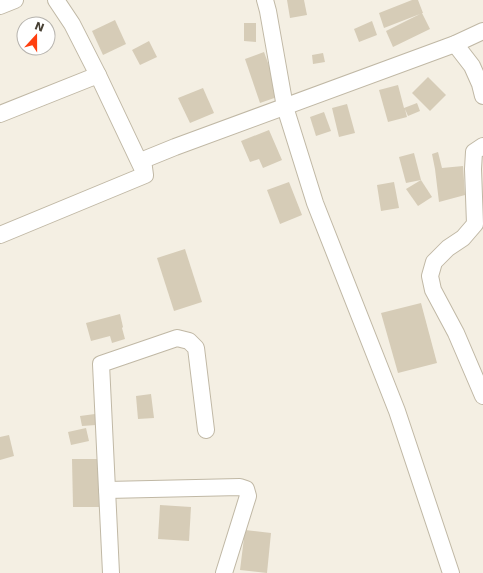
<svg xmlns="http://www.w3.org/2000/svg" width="483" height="573" font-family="'DejaVu Sans',sans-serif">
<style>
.building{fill:#d6ccb7}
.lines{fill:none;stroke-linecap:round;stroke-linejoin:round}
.minor-casing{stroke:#c0b8a5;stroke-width:18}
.minor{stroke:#fff;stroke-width:16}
</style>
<rect width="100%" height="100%" fill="#f4efe3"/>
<g class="building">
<polygon points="287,0 304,0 307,15 290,18"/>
<polygon points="412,0 418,0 423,13 422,13 430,29 393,47 386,31 420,14 384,28 379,13"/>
<polygon points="115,20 126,44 103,55 92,31"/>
<polygon points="372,21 377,35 359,42 354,29"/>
<polygon points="244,23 256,23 256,42 244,41"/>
<polygon points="149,41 157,57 140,65 132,50"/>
<polygon points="264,52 280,96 260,103 245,59"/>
<polygon points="323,53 325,62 313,64 312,55"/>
<polygon points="428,77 446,95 430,111 412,93"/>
<polygon points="398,85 404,108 417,103 420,111 408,116 405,109 407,117 388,122 379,90"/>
<polygon points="203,88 214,113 190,123 178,98"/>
<polygon points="347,104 355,133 339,137 332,108"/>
<polygon points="324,112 331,131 316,136 310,117"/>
<polygon points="269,130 282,160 263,168 259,159 250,162 241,141"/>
<polygon points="438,152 442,168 463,166 465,195 439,202 435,169 432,154"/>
<polygon points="414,153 421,180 406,183 399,157"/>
<polygon points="421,180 432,197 418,206 406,189"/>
<polygon points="289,182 302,215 280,224 267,190"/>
<polygon points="394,182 399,208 381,211 377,185"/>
<polygon points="185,249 202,302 174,311 157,258"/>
<polygon points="421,303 437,363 398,373 381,313"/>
<polygon points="120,314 123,327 122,328 125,339 112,343 110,336 91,341 86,323"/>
<polygon points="151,394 154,418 138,419 136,396"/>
<polygon points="95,414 96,425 82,426 80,416"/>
<polygon points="86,428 89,441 71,445 68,432"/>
<polygon points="9,435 14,456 0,460 0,437"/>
<polygon points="72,459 98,459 99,507 73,507"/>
<polygon points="160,505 191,507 189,541 158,539"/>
<polygon points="245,530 271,533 267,573 240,570"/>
</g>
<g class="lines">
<g class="minor-casing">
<g id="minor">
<polyline points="56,0 72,24 98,75"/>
<polyline points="265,0 268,11 285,107 315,203 397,411 451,573"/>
<polyline points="0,6 15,0"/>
<polyline points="455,44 472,66 480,84 483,96"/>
<polyline points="0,114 98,75 144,172"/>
<polyline points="483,146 474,152 473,169 475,224 463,238 448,248 434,262 430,276 433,290 456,333 483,396"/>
<polyline points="0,235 145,175 143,160 175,147 455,44 483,31"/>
<polyline points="107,490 240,487 246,489 248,496 224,573"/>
<polyline points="111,573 101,364 177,338 189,341 196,348 206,430"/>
</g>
</g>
<use href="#minor" class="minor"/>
</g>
<g transform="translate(36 36) rotate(21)"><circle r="19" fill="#ffffff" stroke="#b5b2ad"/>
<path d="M0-3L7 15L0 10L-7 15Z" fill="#ff3f0f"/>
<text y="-6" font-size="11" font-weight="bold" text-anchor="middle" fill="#463f33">N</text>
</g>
</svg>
